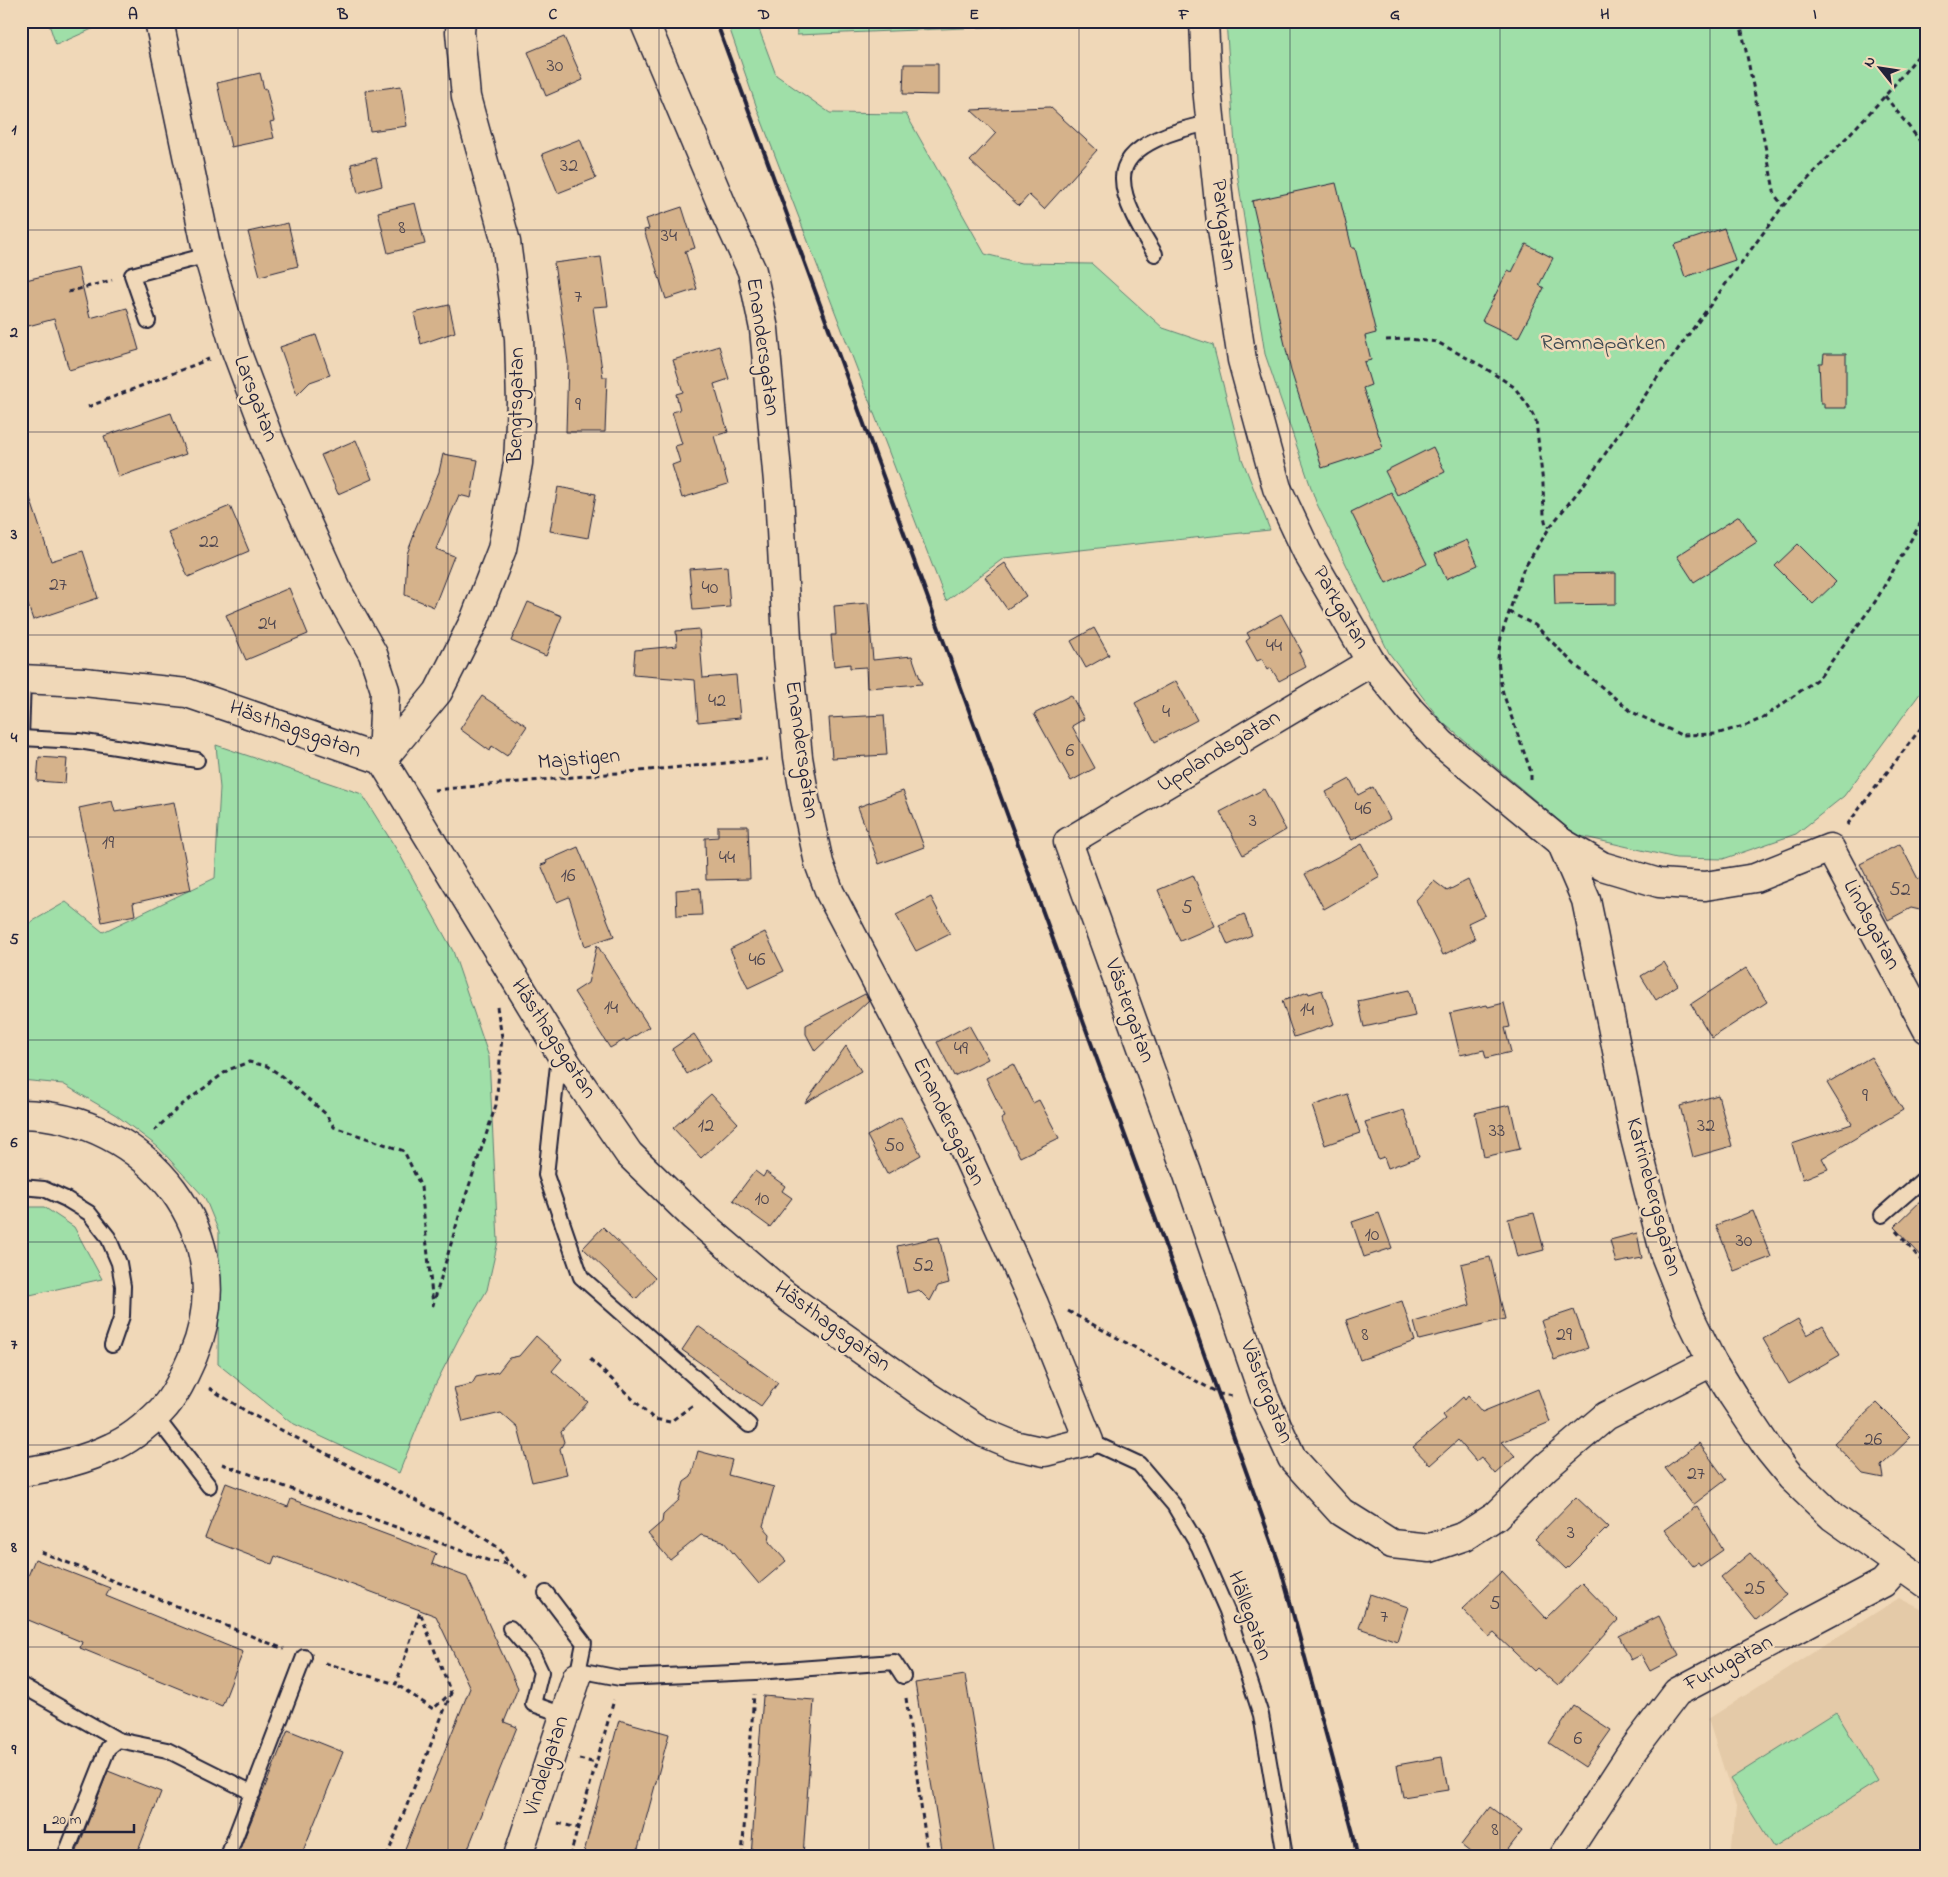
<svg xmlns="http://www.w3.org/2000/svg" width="1948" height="1877" font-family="'Indie Flower',sans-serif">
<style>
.built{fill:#e4caa8}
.green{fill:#9fdfa8;stroke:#608072}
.building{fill:#d5b28b;stroke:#22223b}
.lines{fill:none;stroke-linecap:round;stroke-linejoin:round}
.lane-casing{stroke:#22223b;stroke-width:18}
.street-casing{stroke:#22223b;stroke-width:31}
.path{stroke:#22223b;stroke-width:3;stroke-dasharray:5 4;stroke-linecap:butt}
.lane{stroke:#f0d8b8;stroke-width:14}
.street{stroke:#f0d8b8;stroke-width:28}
.rail{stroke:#22223b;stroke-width:4}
.grid{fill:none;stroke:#22223b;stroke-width:1;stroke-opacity:0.55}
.labels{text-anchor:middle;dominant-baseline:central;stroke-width:5;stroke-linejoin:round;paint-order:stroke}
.number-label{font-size:20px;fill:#4f464f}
.street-label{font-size:22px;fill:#22223b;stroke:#f0d8b8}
.park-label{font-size:22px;fill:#3b4851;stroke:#f0d8b8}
.neatline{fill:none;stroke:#22223b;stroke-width:2}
.grid-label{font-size:16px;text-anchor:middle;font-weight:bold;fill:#22223b}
</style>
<rect width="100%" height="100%" fill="#f0d8b8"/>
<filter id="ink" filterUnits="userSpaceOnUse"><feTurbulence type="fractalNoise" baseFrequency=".02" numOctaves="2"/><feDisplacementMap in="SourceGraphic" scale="10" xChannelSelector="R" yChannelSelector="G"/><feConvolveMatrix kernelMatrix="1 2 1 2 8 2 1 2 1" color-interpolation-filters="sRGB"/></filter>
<g filter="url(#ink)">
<polygon class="built" points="1899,1598 1927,1612 1927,1856 1731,1856 1736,1807 1708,1719"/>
<g class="green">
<polygon points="48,21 107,21 108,22 56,45"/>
<polygon points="727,21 756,21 776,75 830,113 906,114 985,254 1021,263 1092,264 1163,328 1213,345 1242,459 1270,530 1004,558 946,601 758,111"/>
<polygon points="796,21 1084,21 1084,23 797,35"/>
<polygon points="1226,21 1927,21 1927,684 1844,796 1796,834 1723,859 1676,858 1576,835 1441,721 1389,653 1316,502 1265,354 1237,173"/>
<polygon points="216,745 362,794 400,855 453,951 489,1057 498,1241 487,1290 459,1338 431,1393 399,1473 290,1422 218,1364 219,1232 205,1198 158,1147 116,1115 63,1084 21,1080 21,920 26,925 66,902 103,932 215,878 220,788"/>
<polygon points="21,1207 44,1207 74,1227 102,1279 21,1297"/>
<polygon points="1836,1712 1878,1781 1773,1847 1730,1779"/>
</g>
<g class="building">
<polygon points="564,37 583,80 546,96 528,52"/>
<polygon points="904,64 938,64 938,95 903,94"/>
<polygon points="260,73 264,89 266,88 274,121 270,122 274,138 231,147 217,83"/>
<polygon points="401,86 407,126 370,131 365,91"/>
<polygon points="1050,107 1097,150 1044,209 1029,195 1019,206 970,161 996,133 971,110"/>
<polygon points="580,139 596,178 558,193 542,154"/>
<polygon points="376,158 382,186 358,193 351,164"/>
<polygon points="1336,183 1352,248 1355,248 1376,333 1365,336 1371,360 1364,362 1371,385 1363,388 1383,448 1322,468 1291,371 1252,201"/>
<polygon points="415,203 425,244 388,253 378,212"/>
<polygon points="682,207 695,248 685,251 697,289 666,299 644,230 649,229 646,219"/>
<polygon points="288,223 298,266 260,276 248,232"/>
<polygon points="1724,228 1735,260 1685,277 1674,245"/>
<polygon points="1526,244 1553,258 1539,285 1544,288 1518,338 1482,321 1508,270 1512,272"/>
<polygon points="601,257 608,306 593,307 603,377 607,377 605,432 566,432 568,362 554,263"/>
<polygon points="78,268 90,318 127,308 139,350 69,370 54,319 21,328 21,281"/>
<polygon points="449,305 455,332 421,344 414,313"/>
<polygon points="316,335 330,375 310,382 297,395 280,347"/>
<polygon points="719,346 729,379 714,384 728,432 714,436 728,484 682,498 672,465 680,462 675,446 682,444 672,412 680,410 676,394 683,392 673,360"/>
<polygon points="1824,354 1846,354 1846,408 1824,408 1824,403 1821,403 1819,363 1823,363"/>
<polygon points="171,413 186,454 118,477 104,436"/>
<polygon points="356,440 372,479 338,494 321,455"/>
<polygon points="1433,447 1445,472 1397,495 1385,471"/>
<polygon points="443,454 478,460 471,498 459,495 436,549 454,556 434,607 405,595 407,554 414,535 413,534 439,472"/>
<polygon points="21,486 26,486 51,561 83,551 98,598 33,620 21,584"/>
<polygon points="558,487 596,494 588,538 550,531"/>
<polygon points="1391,492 1427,564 1386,583 1351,512"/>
<polygon points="230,506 249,551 188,577 168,532"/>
<polygon points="1739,516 1757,542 1694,582 1677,556"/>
<polygon points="1467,540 1478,565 1446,579 1435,554"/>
<polygon points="1798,544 1836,582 1813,604 1775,566"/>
<polygon points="1005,563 1026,596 1007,609 985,577"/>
<polygon points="727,566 730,607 693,610 689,569"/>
<polygon points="1616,573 1616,604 1555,605 1554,574"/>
<polygon points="289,588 308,634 246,660 226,615"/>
<polygon points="528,602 562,616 546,656 511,641"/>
<polygon points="868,603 873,660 912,656 922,684 867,688 866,667 850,668 850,664 834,666 831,635 836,635 834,606"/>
<polygon points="1281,614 1302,652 1299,653 1306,667 1279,681 1271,668 1268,670 1262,659 1257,661 1246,641 1250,638 1247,633"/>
<polygon points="1094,628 1109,655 1086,668 1071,641"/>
<polygon points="699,629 703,678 736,675 740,718 698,722 695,680 633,675 635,650 677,646 676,631"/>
<polygon points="1176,681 1197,720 1155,742 1135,703"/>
<polygon points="1071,695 1084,719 1072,726 1095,768 1071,781 1034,714"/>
<polygon points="482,696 527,726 507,756 492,746 490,751 460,729"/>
<polygon points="884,715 887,755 832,758 829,718"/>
<polygon points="39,757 67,759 65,783 37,781"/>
<polygon points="1350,779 1358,795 1373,787 1390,819 1352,840 1326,792"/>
<polygon points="1264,789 1286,830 1243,855 1220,812"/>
<polygon points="903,791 924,847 879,864 858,807"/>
<polygon points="112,801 115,812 174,802 191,890 133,903 135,915 102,922 79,808"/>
<polygon points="718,826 748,826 750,879 706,880 705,838 718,837"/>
<polygon points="1362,844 1380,877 1324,909 1305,874"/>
<polygon points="1900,844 1918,879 1927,875 1927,901 1923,903 1920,910 1911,908 1888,920 1860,864"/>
<polygon points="578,847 614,936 585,946 569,897 557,902 541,865 547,863 546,861"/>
<polygon points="1193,875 1215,926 1180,941 1158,890"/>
<polygon points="1468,880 1485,915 1468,923 1475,939 1443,955 1416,900 1434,881 1447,891"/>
<polygon points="700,888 702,915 677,916 676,890"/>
<polygon points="931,897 950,934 916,951 896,915"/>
<polygon points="1244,914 1252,935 1228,945 1219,925"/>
<polygon points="765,932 784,971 748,988 730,949"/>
<polygon points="597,945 649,1027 627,1041 624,1040 610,1048 574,992 588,983"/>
<polygon points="1664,962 1678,985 1656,1000 1641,976"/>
<polygon points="1746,968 1767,1002 1712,1038 1691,1004"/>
<polygon points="1322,990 1334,1024 1294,1037 1282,1001 1308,992 1309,994"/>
<polygon points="1409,990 1415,1016 1364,1027 1358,1001"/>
<polygon points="865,994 869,1000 815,1051 806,1034 806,1025"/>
<polygon points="1504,1003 1510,1027 1505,1028 1511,1052 1486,1058 1484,1050 1460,1055 1450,1013 1487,1005 1488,1007"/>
<polygon points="969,1025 988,1059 954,1076 937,1042"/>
<polygon points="694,1034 711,1060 687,1074 672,1049"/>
<polygon points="846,1046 861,1071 805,1103"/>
<polygon points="1871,1057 1903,1110 1822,1158 1828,1169 1803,1179 1792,1144 1852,1124 1827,1083"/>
<polygon points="1013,1064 1033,1103 1039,1100 1059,1138 1020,1157 1001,1119 1005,1117 986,1078"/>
<polygon points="711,1094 738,1123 701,1158 673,1128"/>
<polygon points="1347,1094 1360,1133 1325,1145 1312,1106"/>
<polygon points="1718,1095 1732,1146 1693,1157 1680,1106"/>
<polygon points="1510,1105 1520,1149 1484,1157 1475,1113"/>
<polygon points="1404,1110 1419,1157 1388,1168 1384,1157 1378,1159 1365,1122"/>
<polygon points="901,1117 921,1155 887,1174 867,1136"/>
<polygon points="755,1171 763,1177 766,1172 785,1186 782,1191 792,1198 770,1227 733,1200"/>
<polygon points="1927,1195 1927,1262 1894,1227"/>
<polygon points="1753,1211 1771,1257 1734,1271 1716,1225"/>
<polygon points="1379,1213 1392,1248 1364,1257 1352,1222"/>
<polygon points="1534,1213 1544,1250 1517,1257 1508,1219"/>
<polygon points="603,1227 655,1278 636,1299 583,1248"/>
<polygon points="1637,1233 1642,1258 1616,1263 1610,1240"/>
<polygon points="939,1237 949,1283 938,1286 930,1301 919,1290 907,1293 897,1246"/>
<polygon points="1490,1257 1505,1319 1419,1340 1414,1322 1470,1305 1461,1264"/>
<polygon points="1402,1301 1415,1341 1360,1360 1346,1320"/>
<polygon points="1574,1310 1588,1348 1554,1360 1541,1321"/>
<polygon points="1798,1319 1807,1335 1823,1326 1840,1355 1789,1384 1763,1339"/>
<polygon points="698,1326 778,1383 761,1406 682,1350"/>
<polygon points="536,1336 562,1359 552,1371 588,1402 561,1432 564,1442 560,1449 567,1474 532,1482 518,1428 501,1413 463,1422 454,1388 472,1384 476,1377 498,1372 509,1358 519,1356"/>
<polygon points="1538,1389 1550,1422 1502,1442 1515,1456 1495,1474 1481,1457 1476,1461 1458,1440 1430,1465 1413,1447 1446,1419 1443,1415 1463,1397 1465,1400 1468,1396 1482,1412"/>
<polygon points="1877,1403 1911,1437 1881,1466 1883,1478 1863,1474 1834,1443"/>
<polygon points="1699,1443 1726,1480 1693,1505 1665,1468"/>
<polygon points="698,1451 732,1460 728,1475 774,1487 763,1526 770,1534 769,1542 786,1561 759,1584 723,1541 701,1535 670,1560 648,1534 662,1522 663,1515 679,1500 684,1482 691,1477"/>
<polygon points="226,1483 288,1507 291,1499 436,1553 432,1564 467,1577 518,1688 504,1722 517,1727 465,1856 402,1856 470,1688 436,1616 275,1556 272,1564 205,1538"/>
<polygon points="1576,1497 1608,1527 1566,1569 1535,1539"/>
<polygon points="1697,1506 1723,1550 1700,1566 1698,1563 1693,1566 1664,1530"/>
<polygon points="1750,1553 1786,1595 1756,1620 1721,1577"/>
<polygon points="35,1559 110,1588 106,1596 243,1652 222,1706 80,1648 82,1642 21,1617 21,1593"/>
<polygon points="1502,1571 1546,1618 1582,1583 1618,1620 1558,1686 1537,1668 1534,1671 1494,1633 1489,1637 1462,1609"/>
<polygon points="1370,1594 1408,1607 1397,1641 1359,1628"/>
<polygon points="1659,1616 1679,1656 1650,1671 1641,1655 1631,1660 1619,1636"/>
<polygon points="965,1675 995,1856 943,1856 915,1683"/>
<polygon points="763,1696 814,1700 803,1856 751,1856"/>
<polygon points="1574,1706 1611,1730 1585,1767 1549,1743"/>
<polygon points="619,1720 669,1734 636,1856 583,1856"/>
<polygon points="288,1730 343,1752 301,1856 237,1856"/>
<polygon points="1442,1757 1448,1790 1403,1797 1397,1765"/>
<polygon points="108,1771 161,1792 136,1856 75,1856"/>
<polygon points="1490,1807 1522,1831 1503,1856 1475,1856 1461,1845"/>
</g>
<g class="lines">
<g class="lane-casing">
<g id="lane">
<path d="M1155,254C1143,234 1123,203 1123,179C1122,143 1183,128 1211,123"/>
<polyline points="148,321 132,275 208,255"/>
<polyline points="21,738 79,741 197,760"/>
<polyline points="21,738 23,679"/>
<polyline points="559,1056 546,1175 581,1277 749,1425"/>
<polyline points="21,1187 44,1189 66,1199 89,1213 108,1237 119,1263 123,1286 122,1316 112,1345"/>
<polyline points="1882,1215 1927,1176"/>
<polyline points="155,1416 209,1486"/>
<polyline points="1089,1441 1139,1464 1174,1505 1199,1547 1227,1611 1261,1715 1285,1856"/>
<polyline points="546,1593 584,1643 577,1677"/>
<polyline points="510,1628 533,1655 541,1672 533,1704 564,1715"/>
<polyline points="578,1670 620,1678 756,1672 894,1662 903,1676"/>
<polyline points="21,1685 118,1740"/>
<polyline points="65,1856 108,1748 118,1740 167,1750 253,1793"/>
<polyline points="228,1856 304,1657"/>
</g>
</g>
<g class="street-casing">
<g id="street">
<polyline points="159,21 208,255 235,348 270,441 338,592 373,654 385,690 382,760"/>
<polyline points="1204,21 1207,88 1221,222 1242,360 1277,488 1307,552 1371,662 1410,710 1442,744 1561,842 1602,866 1659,883 1705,886 1755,878 1830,848 1927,1029"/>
<polyline points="1371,662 1068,842 1187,1172 1265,1399 1292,1458 1341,1512 1392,1544 1430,1548 1465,1536 1496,1516 1546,1467 1606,1416 1712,1362"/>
<polyline points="21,679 84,682 187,693 382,760 567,1064 629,1154 694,1217 786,1296 921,1392 984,1433 1013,1445 1045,1452 1089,1441 1034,1304 959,1138 830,893 819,863 805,799 798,757 788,657 779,493 764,329 752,271 727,217 644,21"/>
<polyline points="382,760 438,692 474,621 502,549 518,463 521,402 519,338 506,242 466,97 460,32 461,21"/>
<polyline points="1561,842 1586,900 1635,1138 1665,1255 1688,1313 1712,1362 1733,1396 1769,1450 1791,1477 1833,1517 1927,1584"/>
<path d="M21,1114C146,1115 244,1235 193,1356C185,1374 175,1397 161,1411C148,1424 129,1440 112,1447C85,1460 51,1468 21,1472"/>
<polyline points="518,1856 577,1677"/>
<polyline points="1564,1856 1633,1750 1677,1692 1883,1583 1899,1565"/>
</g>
</g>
<g class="path">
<polyline points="1740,21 1775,195 1783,206"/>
<polyline points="1885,96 1927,150"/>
<polyline points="68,292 112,280"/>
<polyline points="1386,340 1408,339 1437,342 1482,366 1514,387 1528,405 1536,421 1543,484 1544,516 1546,525 1550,527"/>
<polyline points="88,407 209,359"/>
<polyline points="1509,612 1535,625 1575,665 1632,712 1681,735 1716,734 1747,725 1763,718 1820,677 1875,602 1927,512"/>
<polyline points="1531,780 1531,772 1503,693 1500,679 1498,658 1501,637 1523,570 1550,527 1588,479 1659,375 1783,206 1885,96 1927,45"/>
<polyline points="434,790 768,759"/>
<polyline points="1847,825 1927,720"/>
<polyline points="154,1131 179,1107 228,1070 249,1062 267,1066 279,1074 326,1114 334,1127 404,1151 421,1187 433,1305 460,1213 496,1105 502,1037 497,1007"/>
<polyline points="1896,1231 1927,1267"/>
<polyline points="1068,1311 1220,1394 1233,1396"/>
<polyline points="590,1359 654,1419 670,1422 693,1405"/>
<polyline points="209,1388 249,1413 468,1528 499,1548 509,1564 530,1580"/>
<polyline points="222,1464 487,1560 508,1564"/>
<polyline points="41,1552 284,1649"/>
<polyline points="325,1663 396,1684 420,1612 451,1693 433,1709 396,1684"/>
<polyline points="906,1698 928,1856"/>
<polyline points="579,1759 596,1763"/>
<polyline points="558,1823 578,1828"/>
<polyline points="387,1856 451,1693"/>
<polyline points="570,1856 614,1700"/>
<polyline points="742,1856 754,1694"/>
</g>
<use href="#lane" class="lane"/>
<use href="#street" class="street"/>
<polyline class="rail" points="716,21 1156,1220 1280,1566 1353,1833 1357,1856"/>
</g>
</g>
<path class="grid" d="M238,21V1856M448,21V1856M659,21V1856M869,21V1856M1079,21V1856M1290,21V1856M1500,21V1856M1710,21V1856M21,230H1927M21,432H1927M21,635H1927M21,837H1927M21,1040H1927M21,1242H1927M21,1445H1927M21,1647H1927"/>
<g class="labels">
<g class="number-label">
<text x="555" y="66">30</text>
<text x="569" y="166">32</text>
<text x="402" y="228">8</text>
<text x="669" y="236">34</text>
<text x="578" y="297">7</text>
<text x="578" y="405">9</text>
<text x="209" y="542">22</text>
<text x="58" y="585">27</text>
<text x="710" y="588">40</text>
<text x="267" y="624">24</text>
<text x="1274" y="646">44</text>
<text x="717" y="701">42</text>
<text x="1166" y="712">4</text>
<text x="1070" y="751">6</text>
<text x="1363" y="809">46</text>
<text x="1253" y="821">3</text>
<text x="108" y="843">19</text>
<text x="727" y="858">44</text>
<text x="568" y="876">16</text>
<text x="1900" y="890">52</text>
<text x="1187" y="908">5</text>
<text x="757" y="960">46</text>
<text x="611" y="1008">14</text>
<text x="1307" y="1010">14</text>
<text x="961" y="1049">49</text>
<text x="1865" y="1096">9</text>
<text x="706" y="1126">12</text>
<text x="1706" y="1126">32</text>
<text x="1497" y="1131">33</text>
<text x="894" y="1146">50</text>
<text x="762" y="1199">10</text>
<text x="1372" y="1235">10</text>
<text x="1744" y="1241">30</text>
<text x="923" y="1266">52</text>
<text x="1365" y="1335">8</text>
<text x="1564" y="1335">29</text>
<text x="1873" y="1440">26</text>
<text x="1696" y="1474">27</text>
<text x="1571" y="1533">3</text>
<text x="1755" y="1589">25</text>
<text x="1495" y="1604">5</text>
<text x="1384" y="1617">7</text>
<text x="1578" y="1739">6</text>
<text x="1495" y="1830">8</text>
</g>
<g class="street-label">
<text transform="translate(1223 225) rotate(83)">Parkgatan</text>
<text transform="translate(762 347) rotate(82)">Enandersgatan</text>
<text transform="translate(255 399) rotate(69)">Larsgatan</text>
<text transform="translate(517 405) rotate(-89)">Bengtsgatan</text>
<text transform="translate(1340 608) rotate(60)">Parkgatan</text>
<text transform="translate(295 730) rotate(19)">Hästhagsgatan</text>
<text transform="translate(801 750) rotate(82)">Enandersgatan</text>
<text transform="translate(1219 752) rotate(-31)">Upplandsgatan</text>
<text transform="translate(579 760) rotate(-5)">Majstigen</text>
<text transform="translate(1871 925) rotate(62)">Lindsgatan</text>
<text transform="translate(1129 1011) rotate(70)">Västergatan</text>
<text transform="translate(553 1039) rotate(57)">Hästhagsgatan</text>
<text transform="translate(948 1122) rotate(64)">Enandersgatan</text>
<text transform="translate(1653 1197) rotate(75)">Katrinebergsgatan</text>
<text transform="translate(832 1327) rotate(36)">Hästhagsgatan</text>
<text transform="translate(1266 1392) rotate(68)">Västergatan</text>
<text transform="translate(1249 1616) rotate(70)">Hällegatan</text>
<text transform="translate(1729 1664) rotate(-28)">Furugatan</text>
<text transform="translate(547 1766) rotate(-72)">Vindelgatan</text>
</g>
<g class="park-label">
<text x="1603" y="344">Ramnaparken</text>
</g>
</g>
<rect width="1948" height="1877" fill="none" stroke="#f0d8b8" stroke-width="55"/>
<g transform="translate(1880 68) rotate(300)" stroke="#f0d8b8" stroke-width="4" paint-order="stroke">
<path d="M0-4L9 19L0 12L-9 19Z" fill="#22223b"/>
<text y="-8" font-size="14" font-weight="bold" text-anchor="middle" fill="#22223b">N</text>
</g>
<path d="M45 1824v8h89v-8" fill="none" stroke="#22223b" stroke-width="2.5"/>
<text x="52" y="1824" font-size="15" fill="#22223b" stroke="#f0d8b8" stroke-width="4" paint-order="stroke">20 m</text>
<rect x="28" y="28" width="1892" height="1822" class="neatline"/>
<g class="grid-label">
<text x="133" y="19">A</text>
<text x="343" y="19">B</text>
<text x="553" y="19">C</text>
<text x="764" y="19">D</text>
<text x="974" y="19">E</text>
<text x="1184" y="19">F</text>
<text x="1395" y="19">G</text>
<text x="1605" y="19">H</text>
<text x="1815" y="19">I</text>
<text x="14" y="134">1</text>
<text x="14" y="337">2</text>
<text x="14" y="539">3</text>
<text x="14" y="742">4</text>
<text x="14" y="944">5</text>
<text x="14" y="1147">6</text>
<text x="14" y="1349">7</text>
<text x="14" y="1552">8</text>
<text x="14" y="1754">9</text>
</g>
</svg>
